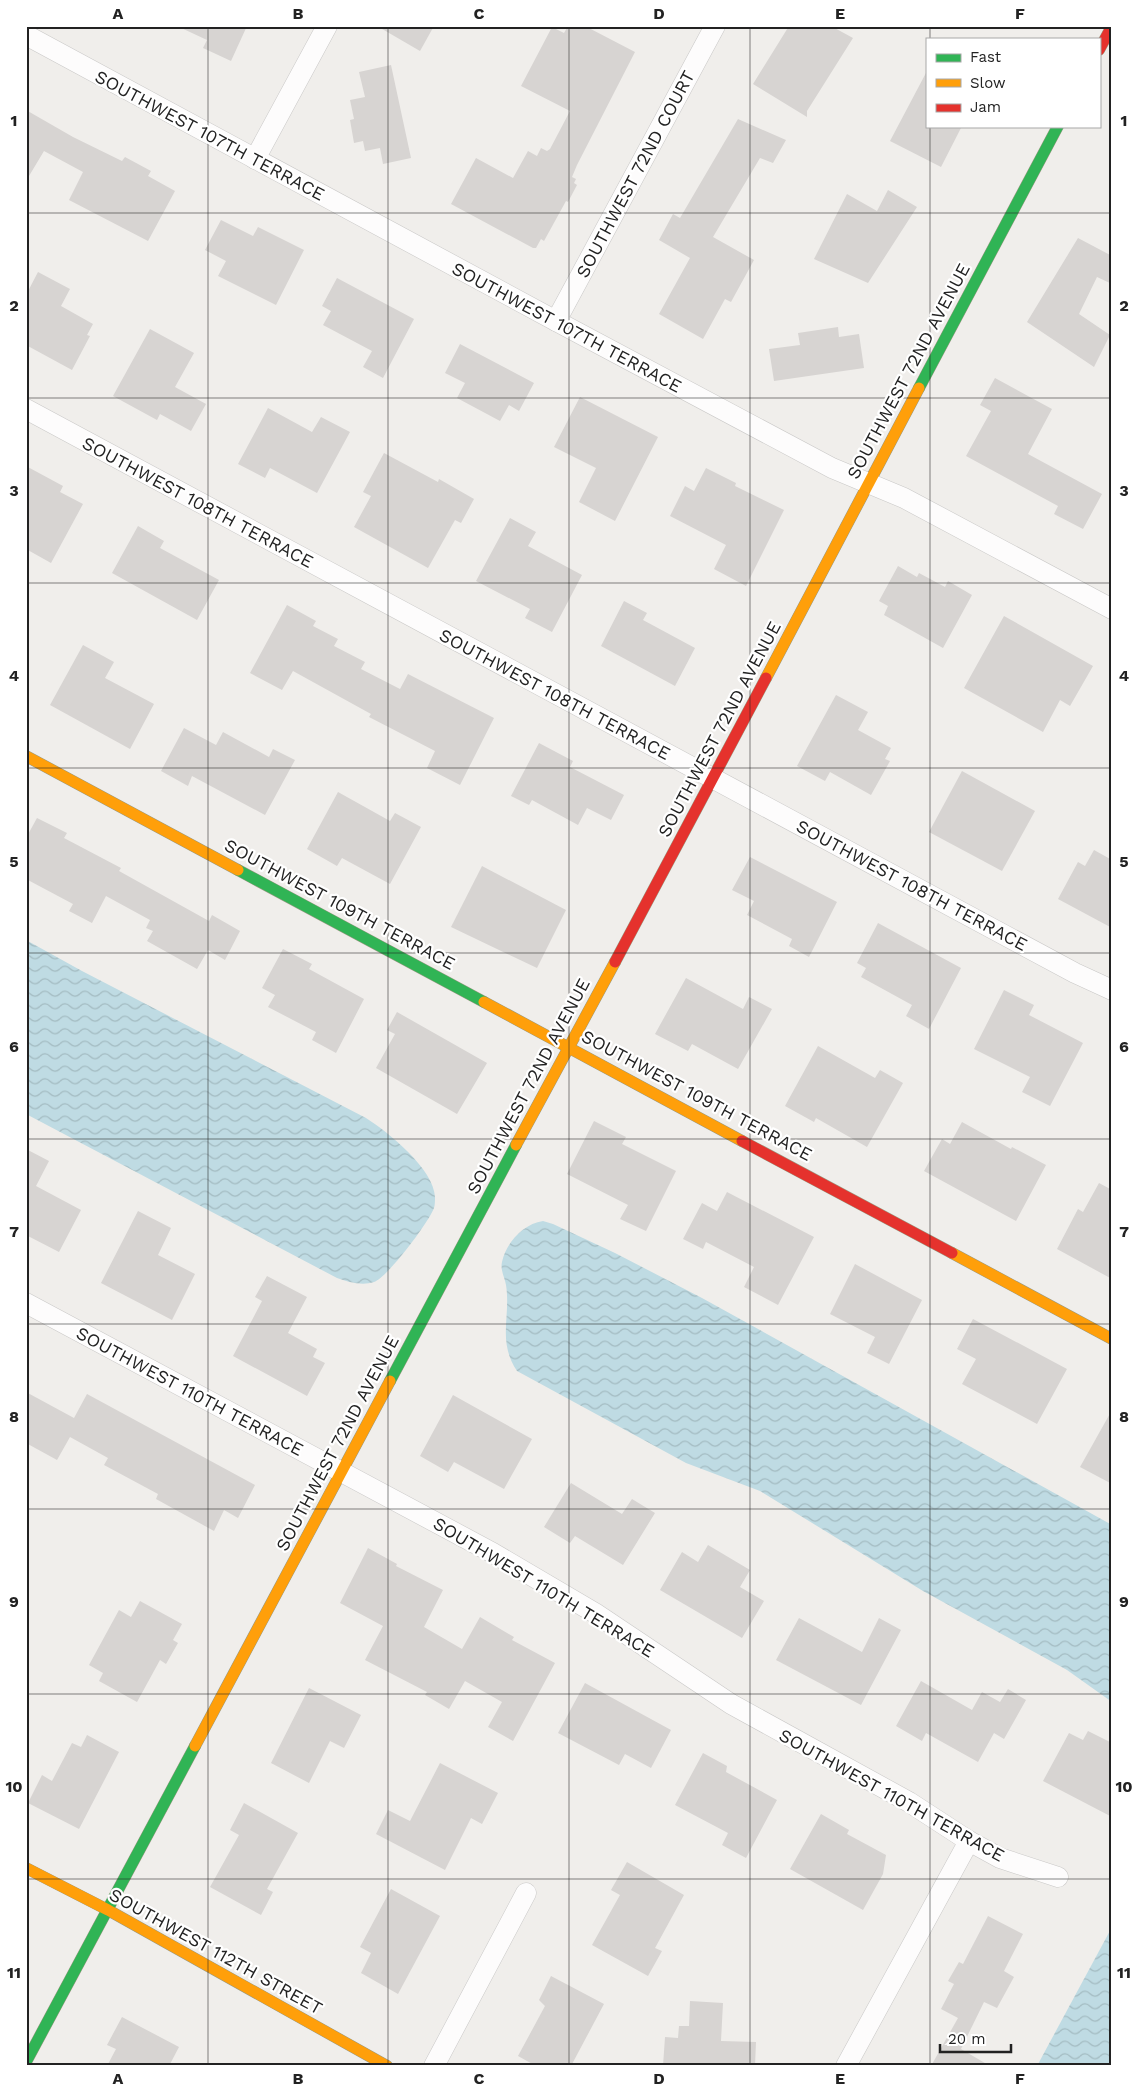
<svg xmlns="http://www.w3.org/2000/svg" width="1138" height="2092" font-family="'Work Sans',sans-serif">
<style>
.water{fill:url(#water-waves)}
.building{fill:#d7d4d2}
.lines{fill:none;stroke-linecap:round;stroke-linejoin:round}
.street-casing{stroke:#c9c8c7;stroke-width:21}
.fast-casing{stroke:#999a82;stroke-width:12}
.slow-casing{stroke:#999a82;stroke-width:12}
.jam-casing{stroke:#999a82;stroke-width:12}
.street{stroke:#fdfcfc;stroke-width:20}
.fast{stroke:#30b455;stroke-width:11}
.slow{stroke:#ff9f0a;stroke-width:11}
.jam{stroke:#e5322d;stroke-width:11}
.grid{fill:none;stroke:#222;stroke-width:1;stroke-opacity:0.55}
.labels{text-anchor:middle;dominant-baseline:central;stroke-width:4.5;stroke-linejoin:round;paint-order:stroke}
.street-label{font-size:18px;fill:#222;stroke:#fff}
.neatline{fill:none;stroke:#222;stroke-width:2}
.grid-label{font-size:16px;text-anchor:middle;font-weight:bold;fill:#222}
</style>
<defs>
<pattern id="water-waves" width="16" height="10" patternUnits="userSpaceOnUse" patternTransform="scale(1.25)"><rect width="16" height="10" fill="#bfdbe3"/><path d="M0 5q4-4 8 0t8 0" fill="none" stroke="#a4bcc2"/></pattern>
</defs>
<rect width="100%" height="100%" fill="#f0eeeb"/>
<g class="water">
<path d="M26,940L82,971L366,1118C388,1132 434,1169 435,1197C435,1200 435,1205 434,1208C429,1222 387,1278 374,1282C362,1286 348,1282 337,1278L26,1114Z"/>
<path d="M543,1221L553,1224L615,1253L702,1298L1112,1525V1702L1067,1670L923,1591L760,1491L686,1463L517,1371C497,1341 511,1317 506,1285C505,1278 500,1270 502,1262C506,1243 523,1224 543,1221Z"/>
<polygon points="1112,1927 1112,2066 1037,2066"/>
</g>
<g class="building">
<polygon points="177,26 247,26 231,61 203,48 207,40"/>
<polygon points="377,26 434,26 420,51"/>
<polygon points="568,26 585,26 635,52 577,165 572,177 576,179 574,183 577,185 568,202 566,201 544,241 541,239 536,248 533,248 451,204 476,158 513,178 528,151 537,156 541,148 547,151 550,149 570,111 521,86 552,27 564,33"/>
<polygon points="789,26 831,26 853,38 807,111 807,117 753,84"/>
<polygon points="391,65 411,158 383,164 380,148 365,151 363,141 354,143 350,120 354,119 350,100 365,97 359,72"/>
<polygon points="927,71 927,126 962,126 941,167 890,141"/>
<polygon points="26,110 73,137 122,161 125,157 151,171 148,176 175,191 148,241 69,200 83,172 44,151 26,181"/>
<polygon points="738,119 786,140 773,163 760,158 713,237 754,260 731,302 725,299 703,339 659,314 690,258 659,240 673,214 680,218"/>
<polygon points="888,190 917,207 868,283 814,259 847,194 877,211"/>
<polygon points="221,220 253,236 258,227 304,250 276,305 218,276 226,261 205,250"/>
<polygon points="1078,238 1112,256 1112,284 1097,277 1079,314 1110,335 1094,367 1027,322"/>
<polygon points="38,272 70,289 61,306 93,324 87,335 90,336 72,370 26,345 26,295"/>
<polygon points="337,278 414,319 383,378 363,367 372,351 323,325 331,311 322,306"/>
<polygon points="838,327 839,337 859,334 864,368 774,381 769,349 800,345 798,333"/>
<polygon points="150,329 194,353 175,387 206,404 191,431 160,414 157,420 113,396"/>
<polygon points="460,344 534,383 519,411 509,405 500,421 457,398 465,383 445,373"/>
<polygon points="995,378 1052,409 1028,454 1102,494 1083,529 1054,514 1058,506 966,456 991,411 980,405"/>
<polygon points="580,397 658,437 615,521 579,502 596,468 554,447"/>
<polygon points="268,408 312,432 321,417 350,432 317,493 270,468 265,478 238,464"/>
<polygon points="384,453 438,482 439,479 474,499 461,523 455,520 428,568 354,527 371,496 363,492"/>
<polygon points="26,466 63,486 60,492 83,504 51,563 26,549"/>
<polygon points="706,468 736,483 735,486 784,510 746,586 714,569 726,545 670,516 685,486 694,491"/>
<polygon points="510,518 536,532 528,546 582,575 552,632 525,618 530,609 476,581"/>
<polygon points="138,526 164,541 160,548 219,580 197,620 112,573"/>
<polygon points="898,566 917,577 919,573 945,587 948,581 972,595 943,648 884,615 888,606 879,601"/>
<polygon points="624,601 647,613 643,620 695,648 675,686 601,646"/>
<polygon points="287,605 316,621 313,626 338,639 334,646 365,662 361,669 400,689 408,674 494,718 460,785 427,768 435,751 369,717 371,714 293,671 282,690 250,673"/>
<polygon points="1004,616 1093,666 1070,706 1060,700 1043,732 964,688"/>
<polygon points="83,645 114,662 105,678 154,704 130,749 50,705"/>
<polygon points="836,695 868,712 858,730 891,748 885,759 890,761 871,795 830,772 825,781 797,766"/>
<polygon points="184,728 216,745 223,732 269,757 273,749 295,760 265,815 192,776 188,786 161,771"/>
<polygon points="539,743 573,761 570,767 624,795 611,820 587,808 578,825 532,800 529,805 511,796"/>
<polygon points="962,771 1035,811 1002,871 929,832"/>
<polygon points="338,792 390,821 395,813 421,827 390,884 342,858 337,866 307,849"/>
<polygon points="37,818 67,833 64,838 121,868 119,871 209,921 212,915 240,931 225,960 208,950 197,969 147,941 153,931 146,928 150,920 106,896 92,923 69,911 73,904 26,879 26,838"/>
<polygon points="1094,850 1112,860 1112,928 1058,899 1078,862 1085,866"/>
<polygon points="750,857 837,902 809,957 789,946 792,939 747,915 754,901 732,890"/>
<polygon points="482,866 566,910 537,968 451,927"/>
<polygon points="878,923 961,968 929,1029 906,1016 912,1005 861,977 866,968 857,963"/>
<polygon points="283,949 312,964 309,969 364,999 336,1053 312,1040 316,1032 268,1007 275,995 262,988"/>
<polygon points="686,978 743,1009 749,997 772,1009 738,1069 692,1044 688,1051 655,1034"/>
<polygon points="1004,990 1034,1005 1029,1015 1083,1043 1050,1106 1022,1092 1030,1077 974,1049"/>
<polygon points="397,1012 487,1063 457,1114 376,1068 395,1034 387,1030"/>
<polygon points="818,1046 875,1078 880,1070 903,1083 867,1147 816,1118 814,1122 785,1106"/>
<polygon points="594,1121 626,1137 622,1144 676,1171 646,1231 620,1219 628,1205 567,1174"/>
<polygon points="962,1122 1011,1149 1012,1147 1046,1165 1016,1221 924,1171 942,1139 950,1144"/>
<polygon points="26,1149 49,1161 36,1186 81,1210 59,1252 26,1235"/>
<polygon points="1099,1183 1112,1190 1112,1279 1057,1249 1078,1209 1083,1212"/>
<polygon points="727,1192 814,1237 778,1305 744,1287 754,1267 706,1242 703,1249 683,1239 702,1203 717,1211"/>
<polygon points="138,1211 171,1228 158,1255 195,1274 172,1320 101,1283"/>
<polygon points="855,1264 922,1300 889,1364 867,1353 875,1337 830,1314"/>
<polygon points="267,1276 307,1297 288,1333 317,1349 313,1357 325,1363 307,1396 233,1356 262,1301 255,1297"/>
<polygon points="973,1319 1067,1369 1037,1424 962,1384 976,1359 957,1349"/>
<polygon points="26,1392 74,1418 87,1394 255,1485 238,1518 224,1510 214,1531 156,1499 158,1494 104,1465 108,1458 70,1437 57,1460 26,1443"/>
<polygon points="453,1395 532,1439 504,1489 454,1462 448,1472 420,1456"/>
<polygon points="1112,1410 1112,1484 1080,1467"/>
<polygon points="571,1483 622,1514 632,1499 655,1513 623,1565 575,1536 570,1543 544,1527"/>
<polygon points="708,1545 750,1570 740,1587 764,1601 742,1638 660,1590 682,1552 698,1562"/>
<polygon points="368,1548 397,1564 396,1566 443,1590 424,1627 462,1649 480,1617 514,1637 512,1640 555,1663 513,1741 488,1727 502,1702 465,1681 449,1709 425,1695 427,1692 365,1660 383,1626 340,1603"/>
<polygon points="140,1601 182,1624 173,1640 178,1643 166,1664 160,1660 137,1702 99,1681 103,1673 89,1665 119,1610 131,1617"/>
<polygon points="799,1618 862,1652 879,1618 901,1630 861,1705 776,1660"/>
<polygon points="921,1681 972,1710 982,1692 1000,1702 1008,1689 1026,1700 1004,1739 994,1733 978,1762 926,1733 922,1741 896,1726"/>
<polygon points="585,1683 671,1730 651,1768 625,1754 619,1765 558,1733"/>
<polygon points="309,1688 361,1715 344,1748 330,1741 309,1783 271,1763"/>
<polygon points="1088,1731 1112,1743 1112,1817 1043,1781 1069,1733 1083,1740"/>
<polygon points="87,1735 119,1752 79,1829 28,1803 42,1775 52,1781 72,1743 81,1747"/>
<polygon points="703,1753 727,1766 726,1772 777,1800 746,1858 722,1845 728,1833 675,1805"/>
<polygon points="440,1763 498,1793 482,1824 471,1818 445,1870 376,1834 388,1810 410,1821"/>
<polygon points="244,1803 298,1833 267,1889 273,1892 261,1915 210,1887 239,1835 230,1830"/>
<polygon points="821,1814 849,1830 847,1834 886,1855 883,1874 863,1910 790,1869"/>
<polygon points="627,1862 684,1895 655,1948 662,1951 648,1976 592,1945 620,1895 611,1890"/>
<polygon points="391,1889 440,1916 398,1994 361,1973 371,1953 360,1947"/>
<polygon points="988,1916 1023,1934 1004,1971 1014,1977 997,2008 984,2002 961,2049 990,2066 931,2066 958,2018 941,2009 954,1984 948,1981 959,1962 963,1964"/>
<polygon points="551,1976 604,2004 571,2066 536,2066 518,2056 545,2006 539,2000"/>
<polygon points="690,2001 723,2003 721,2041 756,2042 755,2066 663,2066 665,2037 678,2038 679,2026 689,2026"/>
<polygon points="122,2017 179,2047 169,2066 107,2066 116,2049 107,2045"/>
</g>
<g class="lines">
<g class="street-casing">
<g id="street">
<polyline points="26,35 556,321 832,468 904,498 1112,609"/>
<polyline points="255,159 327,26"/>
<polyline points="556,321 715,26"/>
<polyline points="26,409 1075,973 1112,990"/>
<polyline points="26,1303 493,1553 595,1613 731,1704 909,1802 969,1841 1000,1858 1058,1877"/>
<polyline points="434,2066 526,1893"/>
<polyline points="846,2066 969,1841"/>
</g>
</g>
<g class="fast-casing">
<g id="fast">
<polyline points="919,388 1058,126"/>
<polyline points="238,870 484,1002"/>
<polyline points="390,1381 516,1145"/>
<polyline points="26,2062 195,1746"/>
</g>
</g>
<g class="slow-casing">
<g id="slow">
<polyline points="766,678 919,388"/>
<polyline points="26,756 238,870"/>
<polyline points="484,1002 742,1141"/>
<polyline points="516,1145 615,962"/>
<polyline points="952,1253 1112,1339"/>
<polyline points="195,1746 390,1381"/>
<polyline points="26,1868 108,1910 387,2066"/>
</g>
</g>
<g class="jam-casing">
<g id="jam">
<polyline points="1099,50 1112,26"/>
<polyline points="615,962 766,678"/>
<polyline points="742,1141 952,1253"/>
</g>
</g>
<use href="#street" class="street"/>
<use href="#fast" class="fast"/>
<use href="#slow" class="slow"/>
<use href="#jam" class="jam"/>
</g>
<path class="grid" d="M208,26V2066M388,26V2066M569,26V2066M750,26V2066M930,26V39M930,126V2066M26,213H1112M26,398H1112M26,583H1112M26,768H1112M26,953H1112M26,1139H1112M26,1324H1112M26,1509H1112M26,1694H1112M26,1879H1112"/>
<g class="labels">
<g class="street-label">
<text transform="translate(210 135) rotate(28)">SOUTHWEST 107TH TERRACE</text>
<text transform="translate(635 174) rotate(-62)">SOUTHWEST 72ND COURT</text>
<text transform="translate(567 327) rotate(28)">SOUTHWEST 107TH TERRACE</text>
<text transform="translate(908 371) rotate(-62)">SOUTHWEST 72ND AVENUE</text>
<text transform="translate(198 502) rotate(28)">SOUTHWEST 108TH TERRACE</text>
<text transform="translate(555 694) rotate(28)">SOUTHWEST 108TH TERRACE</text>
<text transform="translate(719 729) rotate(-62)">SOUTHWEST 72ND AVENUE</text>
<text transform="translate(912 885) rotate(28)">SOUTHWEST 108TH TERRACE</text>
<text transform="translate(340 904) rotate(28)">SOUTHWEST 109TH TERRACE</text>
<text transform="translate(528 1086) rotate(-62)">SOUTHWEST 72ND AVENUE</text>
<text transform="translate(697 1095) rotate(28)">SOUTHWEST 109TH TERRACE</text>
<text transform="translate(190 1391) rotate(28)">SOUTHWEST 110TH TERRACE</text>
<text transform="translate(337 1443) rotate(-62)">SOUTHWEST 72ND AVENUE</text>
<text transform="translate(544 1587) rotate(31)">SOUTHWEST 110TH TERRACE</text>
<text transform="translate(892 1795) rotate(29)">SOUTHWEST 110TH TERRACE</text>
<text transform="translate(216 1951) rotate(29)">SOUTHWEST 112TH STREET</text>
</g>
</g>
<rect width="1138" height="2092" fill="none" stroke="#ffffff" stroke-width="55"/>
<rect x="926" y="38" width="175" height="90" fill="#ffffff" stroke="#a7a7a7"/>
<rect x="936" y="54" width="25" height="8" fill="#30b455" stroke="#a7a7a7"/>
<text x="970" y="62" font-size="15" fill="#222222">Fast</text>
<rect x="936" y="79" width="25" height="8" fill="#ff9f0a" stroke="#a7a7a7"/>
<text x="970" y="88" font-size="15" fill="#222222">Slow</text>
<rect x="936" y="104" width="25" height="8" fill="#e5322d" stroke="#a7a7a7"/>
<text x="970" y="112" font-size="15" fill="#222222">Jam</text>
<path d="M940 2044v8h71v-8" fill="none" stroke="#222222" stroke-width="2.5"/>
<text x="948" y="2044" font-size="15" fill="#222222" stroke="#ffffff" stroke-width="4" paint-order="stroke">20 m</text>
<rect x="28" y="28" width="1082" height="2036" class="neatline"/>
<g class="grid-label">
<text x="118" y="19">A</text>
<text x="298" y="19">B</text>
<text x="479" y="19">C</text>
<text x="659" y="19">D</text>
<text x="840" y="19">E</text>
<text x="1020" y="19">F</text>
<text x="14" y="126">1</text>
<text x="1124" y="126">1</text>
<text x="14" y="311">2</text>
<text x="1124" y="311">2</text>
<text x="14" y="496">3</text>
<text x="1124" y="496">3</text>
<text x="14" y="681">4</text>
<text x="1124" y="681">4</text>
<text x="14" y="867">5</text>
<text x="1124" y="867">5</text>
<text x="14" y="1052">6</text>
<text x="1124" y="1052">6</text>
<text x="14" y="1237">7</text>
<text x="1124" y="1237">7</text>
<text x="14" y="1422">8</text>
<text x="1124" y="1422">8</text>
<text x="14" y="1607">9</text>
<text x="1124" y="1607">9</text>
<text x="14" y="1792">10</text>
<text x="1124" y="1792">10</text>
<text x="14" y="1978">11</text>
<text x="1124" y="1978">11</text>
<text x="118" y="2084">A</text>
<text x="298" y="2084">B</text>
<text x="479" y="2084">C</text>
<text x="659" y="2084">D</text>
<text x="840" y="2084">E</text>
<text x="1020" y="2084">F</text>
</g>
</svg>
